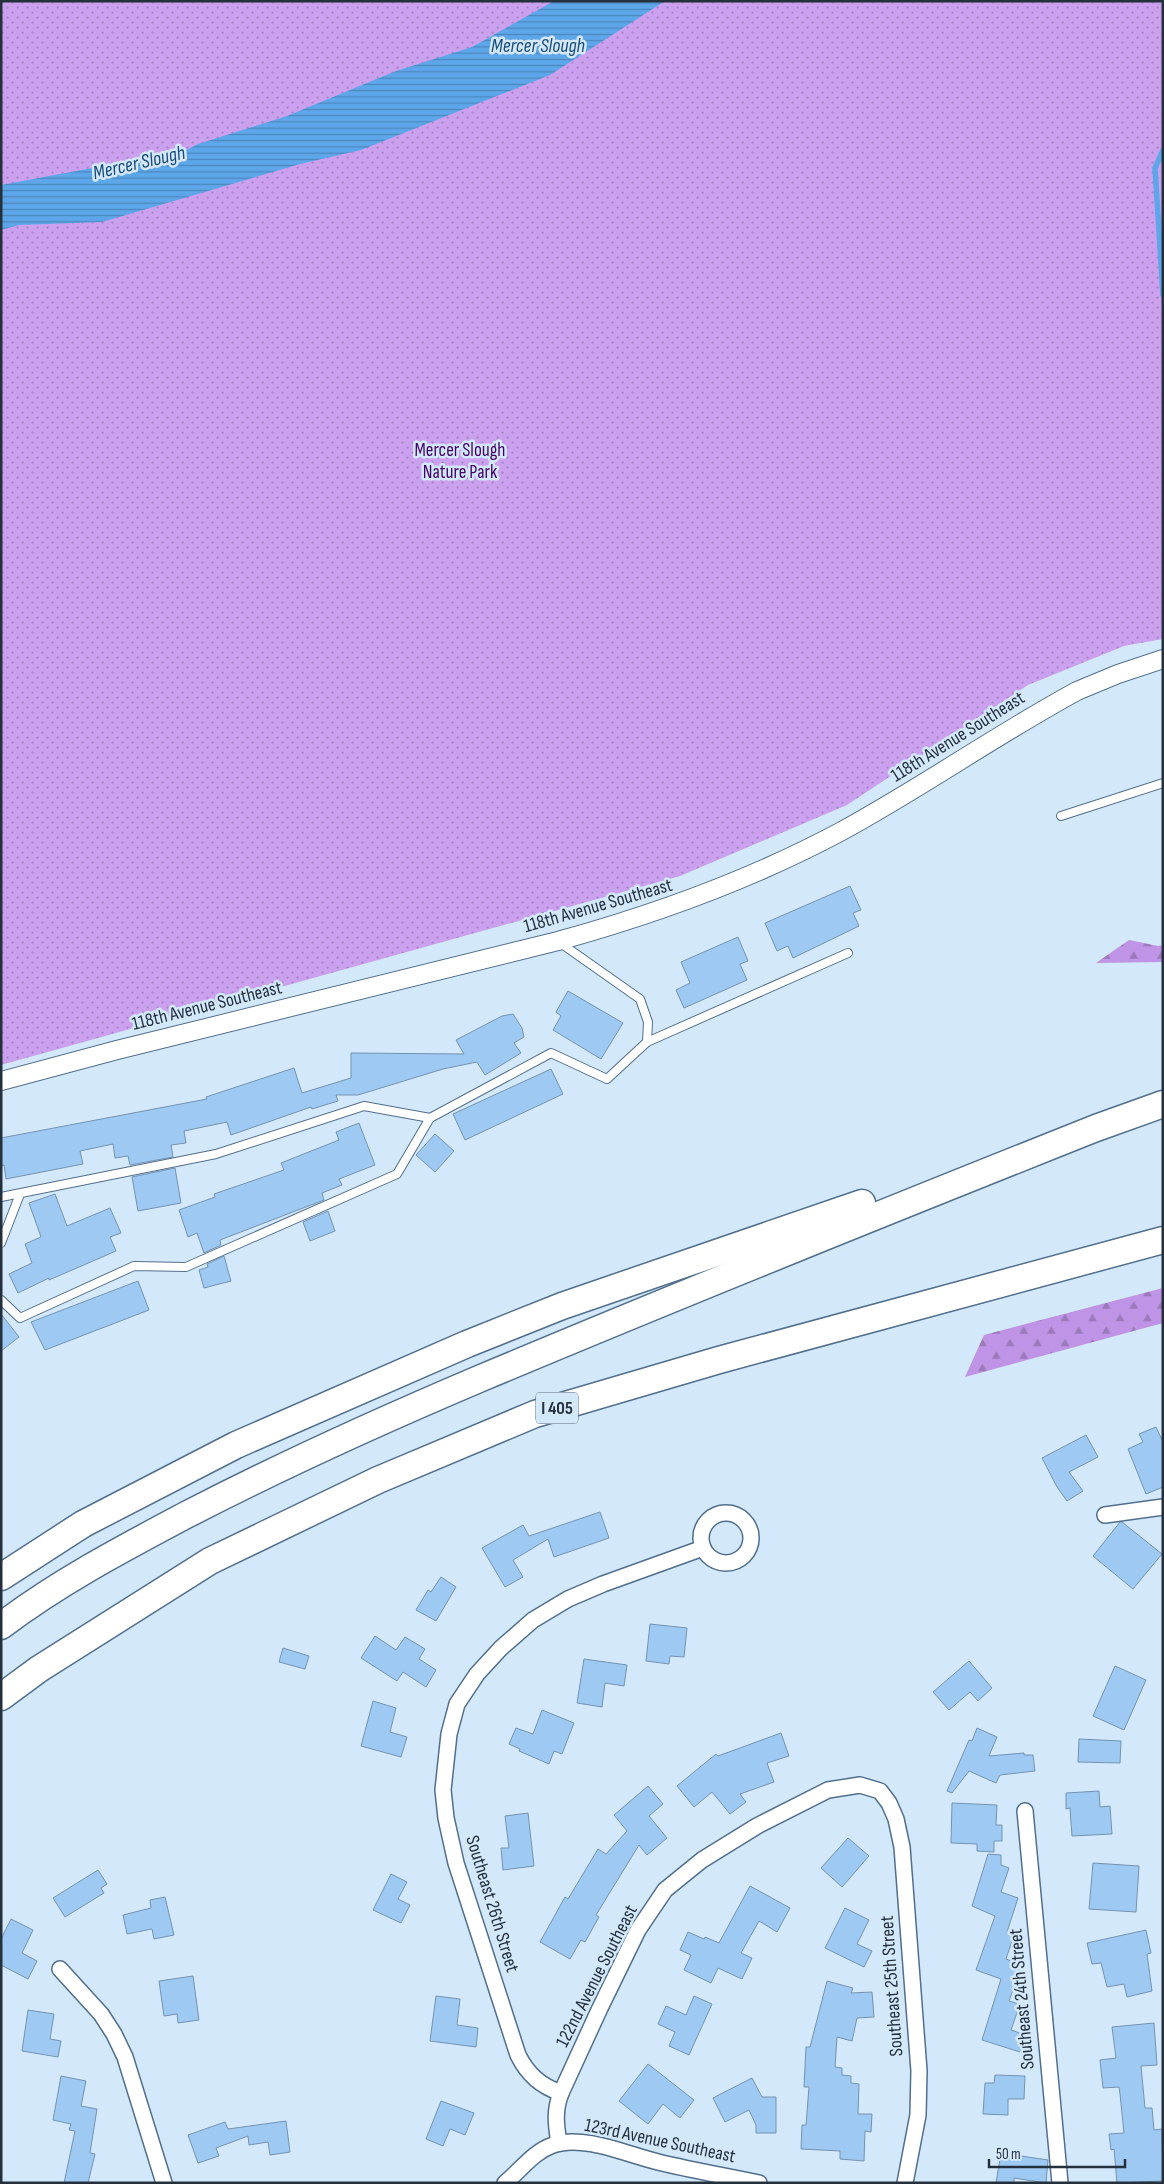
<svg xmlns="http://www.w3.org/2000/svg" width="1164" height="2184" font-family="'Sofia Sans Condensed',sans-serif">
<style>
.forest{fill:url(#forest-firs)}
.park{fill:url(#park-dots)}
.water{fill:url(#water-rules)}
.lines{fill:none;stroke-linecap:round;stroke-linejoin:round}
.stream{stroke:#5ca6e9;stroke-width:5.5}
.building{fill:#9ec9f3;stroke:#7493b1}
.service-casing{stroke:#516f8c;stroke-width:10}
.minor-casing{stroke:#516f8c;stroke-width:18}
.tertiary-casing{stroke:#516f8c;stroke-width:20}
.motorway-casing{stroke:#516f8c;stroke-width:29}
.service{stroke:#fff;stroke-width:8}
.minor{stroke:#fff;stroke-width:15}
.tertiary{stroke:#fff;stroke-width:18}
.motorway{stroke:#fff;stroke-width:26}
.labels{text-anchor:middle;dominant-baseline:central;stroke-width:5;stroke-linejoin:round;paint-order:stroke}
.shield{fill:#d4e8fc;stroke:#596876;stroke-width:1}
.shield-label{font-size:18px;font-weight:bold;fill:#24313d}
.park-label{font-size:19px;fill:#430067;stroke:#d4e8fc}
.street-label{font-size:19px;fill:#24313d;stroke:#d4e8fc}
.water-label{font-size:20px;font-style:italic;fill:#184c79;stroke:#d4e8fc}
</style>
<defs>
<pattern id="forest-firs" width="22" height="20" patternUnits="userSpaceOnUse" patternTransform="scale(1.25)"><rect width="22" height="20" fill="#bf93e5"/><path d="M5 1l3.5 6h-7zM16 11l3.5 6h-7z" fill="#9b79bb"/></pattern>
<pattern id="park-dots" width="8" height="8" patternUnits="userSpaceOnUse" patternTransform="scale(1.25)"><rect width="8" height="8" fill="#cba1ef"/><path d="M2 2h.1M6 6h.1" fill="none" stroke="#a584c3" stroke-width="1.8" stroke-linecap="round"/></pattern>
<pattern id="water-rules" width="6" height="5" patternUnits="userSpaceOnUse" patternTransform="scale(1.25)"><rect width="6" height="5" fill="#5ca6e9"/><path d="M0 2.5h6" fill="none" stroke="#4c88be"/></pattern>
</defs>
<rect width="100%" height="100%" fill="#d4e8fc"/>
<g class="forest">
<polygon points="1129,940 1158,946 1163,945 1163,962 1096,963"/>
<polygon points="1163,1288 1163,1323 965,1377 984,1335"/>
</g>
<polygon class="park" points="1,1 1163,1 1163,639 1124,646 1028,685 847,805 680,876 1,1065"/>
<polygon class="water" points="554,1 665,1 550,75 361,150 300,164 102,222 19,225 1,230 1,185 119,163 173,157 198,144 287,116 396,71 472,47"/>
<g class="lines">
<polyline class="stream" points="1163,150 1155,168 1163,295"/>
</g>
<g class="building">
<polygon points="850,886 861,910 853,913 859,926 793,958 788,946 777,951 765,923"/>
<polygon points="738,937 748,961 740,964 747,980 684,1008 676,990 690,983 681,962"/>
<polygon points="568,991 623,1023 601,1059 553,1030 561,1016 556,1012"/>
<polygon points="513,1014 522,1028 524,1037 514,1043 521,1053 485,1075 477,1062 443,1069 358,1095 336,1095 338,1101 312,1109 311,1107 231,1135 227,1122 184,1131 186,1143 171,1145 173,1157 130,1165 128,1156 115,1158 113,1144 80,1151 83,1164 6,1179 4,1165 1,1166 1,1138 207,1099 206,1097 294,1068 302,1093 351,1078 351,1053 464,1054 456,1040 502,1016"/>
<polygon points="551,1069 563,1094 465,1140 453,1114"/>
<polygon points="359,1123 375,1165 339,1179 342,1185 322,1193 324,1200 220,1240 221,1245 204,1253 197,1233 188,1237 179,1210 215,1197 214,1194 284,1170 281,1163 339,1140 336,1132"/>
<polygon points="435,1134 454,1151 435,1172 416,1155"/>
<polygon points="175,1168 181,1203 138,1211 132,1177"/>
<polygon points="55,1194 67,1226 110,1208 121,1233 110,1237 116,1251 49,1280 49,1278 18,1293 9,1274 32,1263 25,1244 41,1237 29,1203"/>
<polygon points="328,1211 335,1231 310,1241 303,1222"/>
<polygon points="224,1256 231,1281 204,1288 199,1270 208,1267 207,1264"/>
<polygon points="138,1281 149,1310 45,1350 31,1322"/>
<polygon points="1,1314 19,1337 1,1351"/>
<polygon points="1156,1427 1163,1442 1163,1487 1146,1494 1128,1449 1143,1442 1139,1434"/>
<polygon points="1086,1435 1098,1457 1069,1472 1083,1491 1067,1501 1057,1487 1042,1458"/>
<polygon points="600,1512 609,1538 554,1557 548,1539 513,1560 523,1577 505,1587 482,1548 523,1525 529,1536"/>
<polygon points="1120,1522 1122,1522 1162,1554 1133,1589 1093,1556"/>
<polygon points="441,1577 456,1587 436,1621 416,1610 428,1590 431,1592"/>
<polygon points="650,1624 687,1628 684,1657 670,1656 669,1664 646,1661"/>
<polygon points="375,1636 396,1650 405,1637 425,1649 419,1659 436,1670 426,1687 403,1672 397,1681 361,1658"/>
<polygon points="283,1648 309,1656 305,1669 279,1662"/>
<polygon points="584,1659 627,1665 624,1686 605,1683 602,1707 577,1703"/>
<polygon points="969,1661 992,1688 978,1701 970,1692 949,1710 933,1692"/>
<polygon points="1115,1666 1146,1680 1124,1730 1093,1716"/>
<polygon points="373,1701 396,1708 390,1732 407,1737 401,1757 361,1746"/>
<polygon points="542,1710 574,1723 562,1754 554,1751 549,1764 519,1751 520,1749 509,1744 516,1728 533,1734"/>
<polygon points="977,1728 997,1737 989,1756 1024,1753 1024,1755 1033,1755 1035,1771 1000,1775 996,1783 969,1771 952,1793 947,1791 969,1740 972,1741"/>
<polygon points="781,1733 789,1756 767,1763 774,1782 740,1794 746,1802 730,1814 712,1792 694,1807 677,1786 716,1754 718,1756"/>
<polygon points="1079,1739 1121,1741 1120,1763 1078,1762"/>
<polygon points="648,1786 663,1804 649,1816 667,1838 647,1855 639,1845 596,1915 599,1917 585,1942 581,1940 570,1959 540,1942 565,1897 568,1899 598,1849 606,1854 627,1831 614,1815"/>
<polygon points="1099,1791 1100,1807 1110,1806 1112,1834 1072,1836 1070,1808 1066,1809 1066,1793"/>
<polygon points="952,1803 997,1805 996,1825 1002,1825 1002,1841 994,1841 994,1852 977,1851 977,1844 951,1843"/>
<polygon points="528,1813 534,1866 503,1870 501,1848 509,1848 505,1816"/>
<polygon points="848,1838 869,1856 842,1887 821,1868"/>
<polygon points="988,1854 1001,1855 1001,1865 1009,1868 1001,1892 1018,1898 1007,1932 1014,1935 1006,1959 1022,1965 1009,2001 1020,2004 1011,2030 1026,2035 1020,2052 982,2040 1001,1979 976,1970 995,1916 972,1906"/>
<polygon points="1093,1863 1139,1866 1136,1912 1089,1909"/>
<polygon points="98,1870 107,1884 101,1888 104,1893 65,1917 53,1898"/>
<polygon points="391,1874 407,1882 398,1899 410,1905 401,1923 373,1910"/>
<polygon points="750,1886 790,1908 777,1932 759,1921 741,1953 752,1958 742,1979 718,1968 711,1983 684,1970 691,1955 680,1950 688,1932 704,1939 705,1937 719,1943"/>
<polygon points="165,1897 174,1935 154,1939 152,1929 127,1934 123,1915 151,1908 150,1900"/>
<polygon points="845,1908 869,1920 857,1944 872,1951 864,1967 825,1948"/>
<polygon points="11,1919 33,1930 22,1953 37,1961 28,1979 1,1965 1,1939"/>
<polygon points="1146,1930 1151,1953 1147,1954 1152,1991 1127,1997 1124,1984 1107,1987 1101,1963 1092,1964 1087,1943"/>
<polygon points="193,1976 199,2020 178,2023 177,2014 164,2016 159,1981"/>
<polygon points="827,1981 853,1988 851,1993 872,1992 874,2017 857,2018 852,2041 837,2037 835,2067 842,2068 842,2075 851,2076 851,2083 859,2084 858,2114 872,2114 871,2132 865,2131 864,2161 840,2159 840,2151 801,2149 802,2125 806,2125 809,2087 804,2087 806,2047 810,2047"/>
<polygon points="436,1996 460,1999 457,2025 478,2028 476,2047 430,2041"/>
<polygon points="694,1996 712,2004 689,2055 669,2046 675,2032 658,2024 666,2006 686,2015"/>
<polygon points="28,2010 54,2014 50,2039 61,2041 58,2057 22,2051"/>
<polygon points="1154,2023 1157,2065 1141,2066 1145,2108 1152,2108 1154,2130 1162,2129 1163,2181 1117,2183 1114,2149 1111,2150 1109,2134 1124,2133 1120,2094 1119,2087 1103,2088 1100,2060 1116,2058 1112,2027"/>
<polygon points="648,2064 694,2100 680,2118 663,2104 648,2124 619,2101"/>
<polygon points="995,2075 1025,2076 1024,2099 1008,2099 1008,2115 983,2114 985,2083 994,2083"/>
<polygon points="61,2076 86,2081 81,2106 97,2109 90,2153 95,2154 88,2183 64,2183 75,2131 69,2130 71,2124 53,2120"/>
<polygon points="752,2078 762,2097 776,2097 776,2133 756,2133 756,2125 749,2110 725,2122 713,2098"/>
<polygon points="441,2101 474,2113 465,2135 450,2129 443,2146 426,2139"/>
<polygon points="286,2121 290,2152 270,2155 268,2142 249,2145 248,2136 216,2148 219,2156 198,2163 188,2135 225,2122 228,2129"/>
<polygon points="1001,2153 1048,2160 1046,2183 1014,2178 1014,2183 996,2183"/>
</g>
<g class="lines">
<g class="service-casing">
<g id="service">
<polyline points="1061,816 1163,783"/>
<polyline points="559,942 640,999 648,1022 647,1042"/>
<polyline points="1,1197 216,1154 364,1106 430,1118"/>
<polyline points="1,1243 20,1194"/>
<polyline points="1,1300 20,1318 134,1266 186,1267 397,1174 430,1118 551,1053 607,1079 647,1042 848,953"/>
</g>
</g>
<g class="minor-casing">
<g id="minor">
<circle cx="726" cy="1538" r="25"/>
<polyline points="1105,1515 1163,1507"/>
<polyline points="1025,1811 1060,2183"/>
<polyline points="60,1969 101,2014 114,2034 125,2057 164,2183"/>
<path d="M561,2093C541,2086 528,2075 518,2055L456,1863L446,1818L443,1790L449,1734L457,1704L477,1674L501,1648L533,1620L568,1599L603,1584L703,1548"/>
<path d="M559,2143C556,2125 554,2111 561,2093L600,2008L638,1930L665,1890L702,1860L757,1826L828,1790L860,1785L880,1791L889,1803L896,1819L902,1847L919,2071L918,2115L905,2183"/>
<path d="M505,2183C521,2170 533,2152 553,2145C583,2134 628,2155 658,2162C691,2170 725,2176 759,2183"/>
</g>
</g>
<g class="tertiary-casing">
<path id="tertiary" d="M1,1081L117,1050L558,941C656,914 750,880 840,832C921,788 996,735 1077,691L1118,674L1163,659"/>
</g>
<g class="motorway-casing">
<g id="motorway">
<polyline points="1,1577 83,1524 236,1445 467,1344 562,1306 862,1203"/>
<path d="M1,1626C59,1582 124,1548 188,1514C283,1465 380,1421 479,1379C684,1293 890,1210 1096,1128L1163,1104"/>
<polyline points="1,1697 39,1669 210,1561 378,1480 535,1414 719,1360 1163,1240"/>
</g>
</g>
<use href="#service" class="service"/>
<use href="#minor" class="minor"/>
<use href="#tertiary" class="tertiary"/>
<use href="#motorway" class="motorway"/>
</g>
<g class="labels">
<rect class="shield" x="536" y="1392.5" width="42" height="31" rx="4"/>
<g class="shield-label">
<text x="557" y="1408">I 405</text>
</g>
<g class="park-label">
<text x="460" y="450">Mercer Slough<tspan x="460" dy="22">Nature Park</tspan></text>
</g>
<g class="street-label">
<text transform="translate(958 737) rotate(-32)">118th Avenue Southeast</text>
<text transform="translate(598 906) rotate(-16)">118th Avenue Southeast</text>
<text transform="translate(207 1006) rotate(-14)">118th Avenue Southeast</text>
<text transform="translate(492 1904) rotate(73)">Southeast 26th Street</text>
<text transform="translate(597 1976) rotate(-63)">122nd Avenue Southeast</text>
<text transform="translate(892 1986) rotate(-94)">Southeast 25th Street</text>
<text transform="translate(1022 1999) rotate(-95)">Southeast 24th Street</text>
<text transform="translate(660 2141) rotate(12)">123rd Avenue Southeast</text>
</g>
<g class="water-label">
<text x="538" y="46">Mercer Slough</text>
<text transform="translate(139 163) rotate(-13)">Mercer Slough</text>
</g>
</g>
<rect width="1164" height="2184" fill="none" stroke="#24313d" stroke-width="5"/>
<path d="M989 2159v8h136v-8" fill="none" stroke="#24313d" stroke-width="2.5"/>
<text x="996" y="2159" font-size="15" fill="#24313d" stroke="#d4e8fc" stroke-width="4" paint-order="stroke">50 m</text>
</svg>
